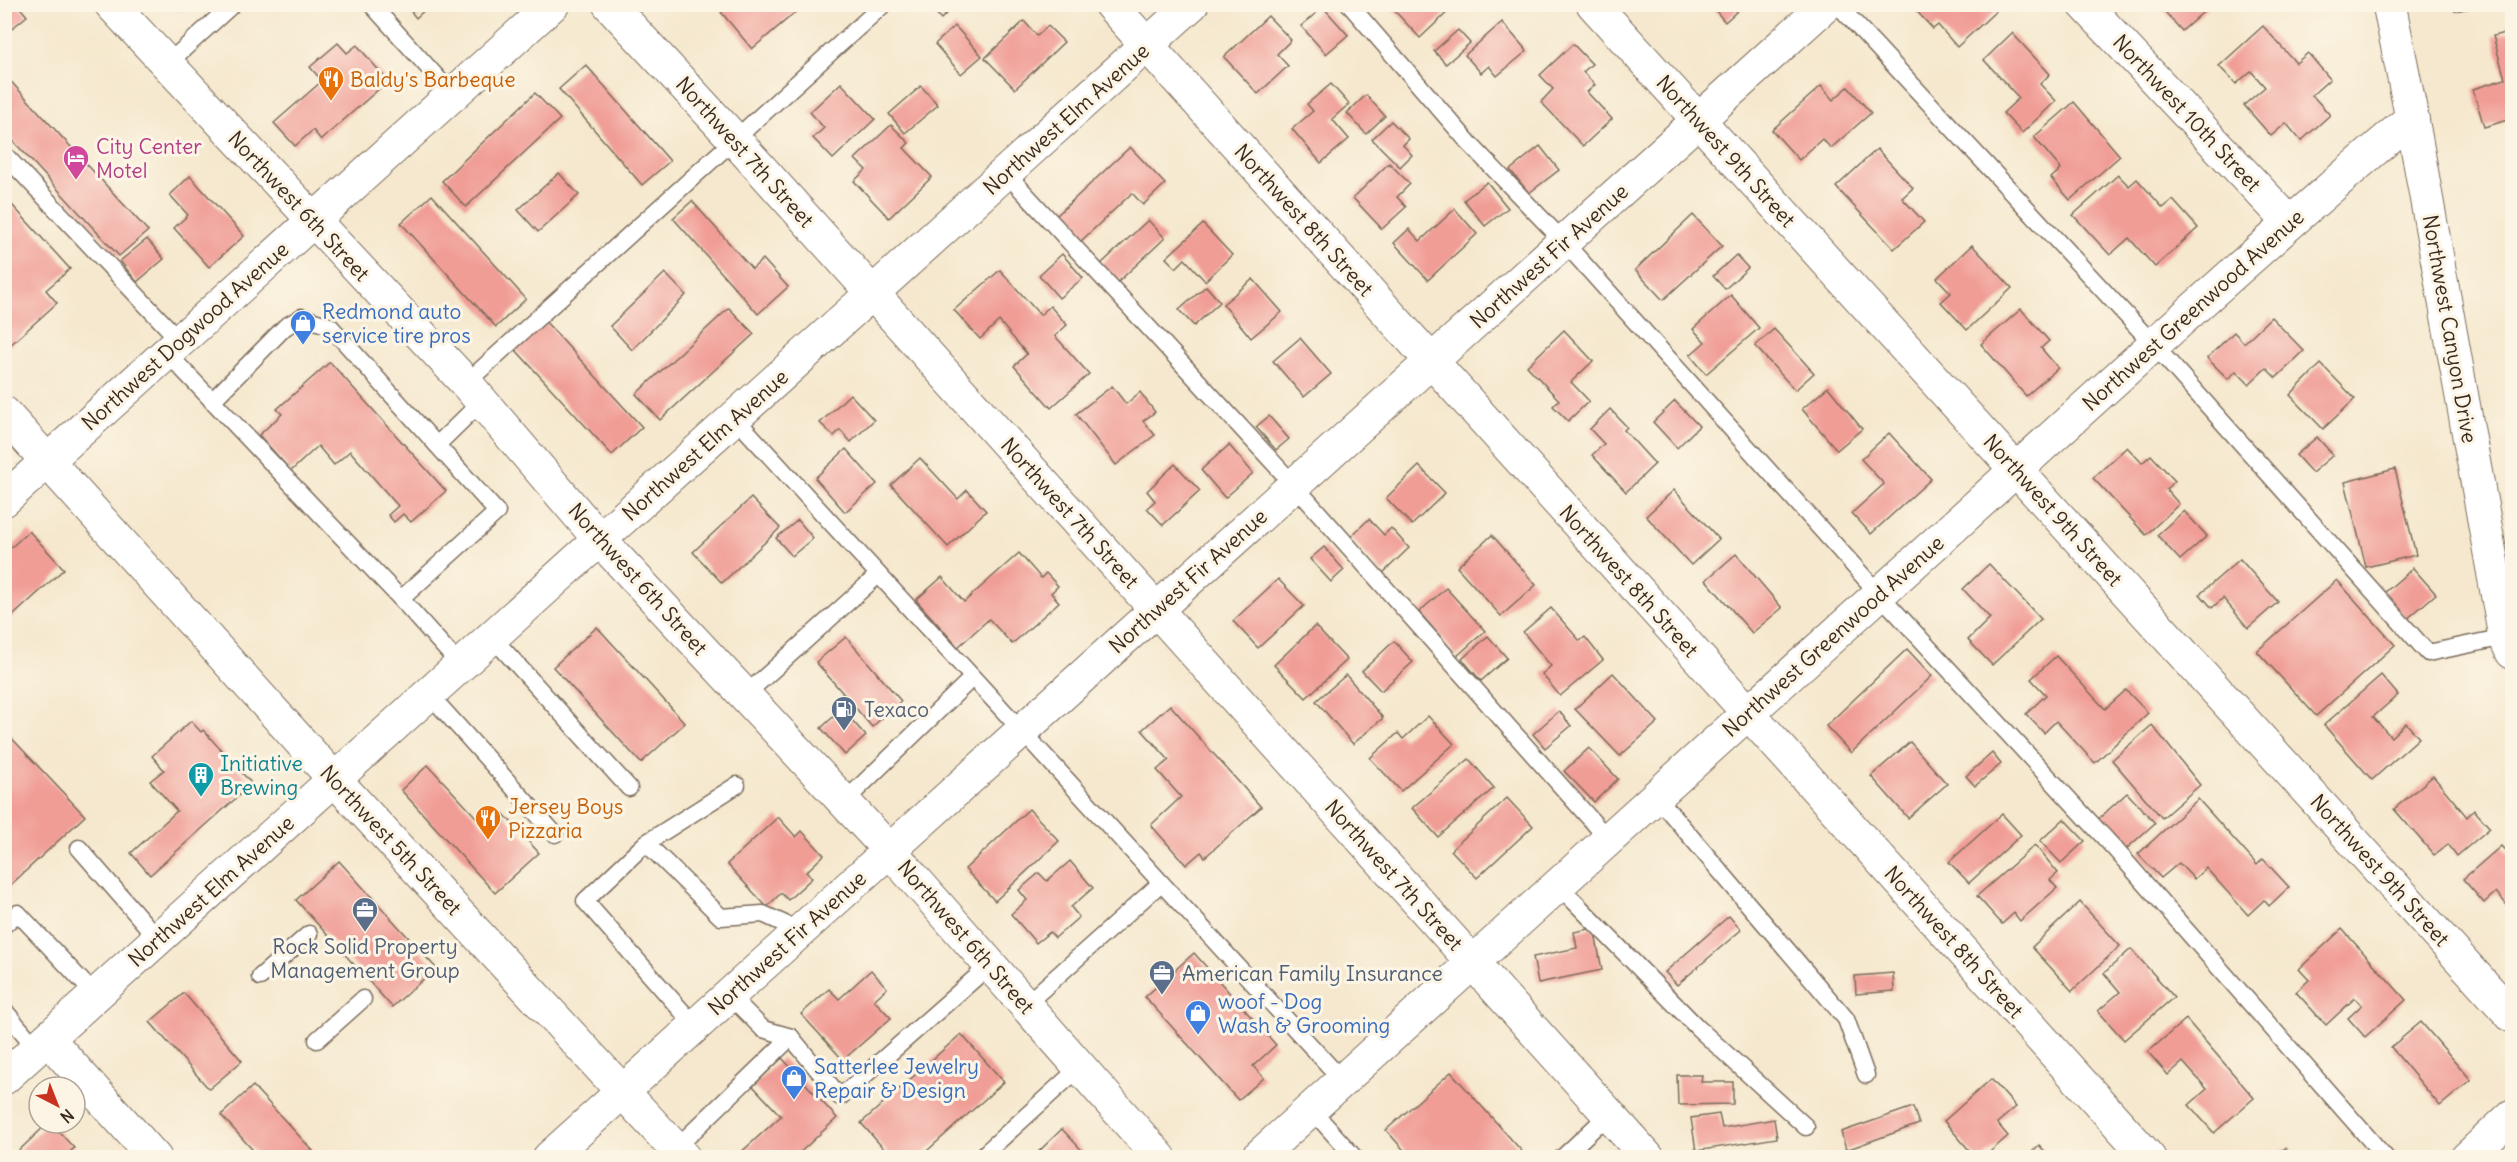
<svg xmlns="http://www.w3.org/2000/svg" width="2517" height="1162" font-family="Delius,sans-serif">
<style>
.building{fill:#f09d96}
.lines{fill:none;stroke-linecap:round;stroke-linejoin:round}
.service-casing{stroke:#7c6c5c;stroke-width:19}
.minor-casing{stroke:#7c6c5c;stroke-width:35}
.primary-casing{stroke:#7c6c5c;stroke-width:35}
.service{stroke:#fff;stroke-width:16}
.minor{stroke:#fff;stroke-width:33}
.primary{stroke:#fff;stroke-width:33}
.labels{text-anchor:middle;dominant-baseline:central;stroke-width:6;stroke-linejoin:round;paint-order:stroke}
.food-label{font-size:21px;fill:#c56008;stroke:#fcf5e5;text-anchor:start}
.street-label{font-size:21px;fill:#3b2a1e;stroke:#fcf5e5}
.hotel-label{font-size:21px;fill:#b23c85;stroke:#fcf5e5;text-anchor:start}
.shop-label{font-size:21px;fill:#366cbe;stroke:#fcf5e5;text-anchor:start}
.service-label{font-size:21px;fill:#4e5e75;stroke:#fcf5e5;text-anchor:start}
.culture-label{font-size:21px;fill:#0d838f;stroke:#fcf5e5;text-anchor:start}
</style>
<rect width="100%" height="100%" fill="#fcf5e5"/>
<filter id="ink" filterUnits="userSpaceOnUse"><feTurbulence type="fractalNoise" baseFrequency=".0167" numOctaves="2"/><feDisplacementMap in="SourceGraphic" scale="12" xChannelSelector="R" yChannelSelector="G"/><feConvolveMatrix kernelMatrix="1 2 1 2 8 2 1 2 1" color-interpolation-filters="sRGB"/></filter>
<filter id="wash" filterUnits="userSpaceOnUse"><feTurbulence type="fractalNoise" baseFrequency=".008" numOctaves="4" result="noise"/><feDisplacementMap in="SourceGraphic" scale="24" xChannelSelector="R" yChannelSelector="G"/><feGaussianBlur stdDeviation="1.35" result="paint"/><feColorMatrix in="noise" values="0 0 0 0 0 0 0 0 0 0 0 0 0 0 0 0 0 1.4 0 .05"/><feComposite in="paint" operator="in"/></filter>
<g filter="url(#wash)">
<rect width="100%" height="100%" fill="#f5e8ce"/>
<g id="blocks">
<g class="building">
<polygon points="4,4 17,4 27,16 4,35"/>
<polygon points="176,4 189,4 182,11"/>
<polygon points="405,4 431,4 416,18"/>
<polygon points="454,4 468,4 460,11"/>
<polygon points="730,4 805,4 752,49 721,12"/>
<polygon points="928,4 957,4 941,19"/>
<polygon points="1395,4 1450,4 1453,7 1420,38 1392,8"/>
<polygon points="1710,4 1745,4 1725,22"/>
<polygon points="2158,4 2212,4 2182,31"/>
<polygon points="2454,4 2480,4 2480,6 2455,11"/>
<polygon points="1913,5 1990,5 1996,11 1957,47 1938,25 1933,29 1912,6"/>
<polygon points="1323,7 1348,35 1326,54 1301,26"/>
<polygon points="1268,16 1291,40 1277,54 1288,66 1258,94 1224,57"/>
<polygon points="1024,21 1037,36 1048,26 1064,42 1015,89 985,58"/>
<polygon points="1502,22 1527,51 1497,76 1489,66 1481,73 1465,55"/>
<polygon points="955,26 982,56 961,74 935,44"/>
<polygon points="2263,26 2296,63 2308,53 2330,79 2312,95 2330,115 2301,141 2286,123 2271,136 2244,105 2265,87 2251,71 2236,84 2219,66"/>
<polygon points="1458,30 1470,43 1446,64 1434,51"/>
<polygon points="2512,31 2512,119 2484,127 2473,89 2505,79 2493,36"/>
<polygon points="2012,33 2050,74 2040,84 2056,101 2022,133 2003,113 2019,98 1984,60"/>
<polygon points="338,43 347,53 357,45 388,81 321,140 313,130 295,146 274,123 322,81 310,67"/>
<polygon points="1573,44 1592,64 1583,72 1595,85 1587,92 1612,119 1583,146 1541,102 1553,89 1540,75"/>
<polygon points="586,65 670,161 642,185 559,89"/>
<polygon points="4,74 148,231 119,256 4,131"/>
<polygon points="841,83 875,119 833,159 813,138 824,128 810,112"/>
<polygon points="1331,84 1349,104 1332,119 1349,139 1321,163 1292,129 1313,111 1307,104"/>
<polygon points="921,86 938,105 905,133 889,114"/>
<polygon points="1821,86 1833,100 1848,87 1871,113 1831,148 1822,139 1799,160 1772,130"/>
<polygon points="535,93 560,119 466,207 442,181"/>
<polygon points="1366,95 1385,116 1366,134 1347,113"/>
<polygon points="2074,102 2120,156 2070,200 2051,178 2061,169 2034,137"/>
<polygon points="1391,121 1409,139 1403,145 1412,155 1400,167 1372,139"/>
<polygon points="891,125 909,143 904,148 932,177 889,218 854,181 866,170 855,159"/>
<polygon points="1540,146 1559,170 1529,193 1510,170"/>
<polygon points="1130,147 1165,184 1143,205 1132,193 1080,242 1056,216"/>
<polygon points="1877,149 1913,188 1902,198 1924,222 1894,249 1836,187"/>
<polygon points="1389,163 1410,184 1397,197 1406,207 1382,229 1353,198"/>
<polygon points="559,173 579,195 538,232 518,210"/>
<polygon points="2118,175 2129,186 2137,179 2163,208 2173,200 2198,228 2155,267 2129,238 2110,255 2073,215"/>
<polygon points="190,176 244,236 209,267 174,228 188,215 170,195"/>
<polygon points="1487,182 1508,208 1485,226 1464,200"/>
<polygon points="432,195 526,299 496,327 401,223"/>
<polygon points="4,196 70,269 46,290 57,303 7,348 4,345"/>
<polygon points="692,201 752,269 763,259 788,287 758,314 673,218"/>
<polygon points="1455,209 1477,234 1428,280 1394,243 1409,229 1420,241"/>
<polygon points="1693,215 1722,246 1663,300 1635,270"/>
<polygon points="1148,220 1165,238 1117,283 1100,265"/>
<polygon points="1203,224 1232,255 1205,281 1185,259 1176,268 1166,258"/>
<polygon points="147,239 164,259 137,282 120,261"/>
<polygon points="1972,245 2012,288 1967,330 1941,302 1951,293 1937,278"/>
<polygon points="1062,254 1083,278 1059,298 1039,275"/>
<polygon points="1736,255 1748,268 1725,289 1713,276"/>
<polygon points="1000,270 1040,315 1050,306 1067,325 1055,336 1089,374 1051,408 1014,366 1027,354 999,321 980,339 954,310"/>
<polygon points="665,273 686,295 632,350 610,326"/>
<polygon points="1253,279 1282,312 1251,338 1223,304"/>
<polygon points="1206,286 1220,302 1194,326 1179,310"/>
<polygon points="1731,295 1759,328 1706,374 1690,355 1705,342 1693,329"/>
<polygon points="729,308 754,334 660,420 636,394"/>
<polygon points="2021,309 2049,341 2041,348 2058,368 2026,396 1981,344"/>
<polygon points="2271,317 2304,351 2276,378 2266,368 2249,384 2236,371 2228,379 2207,358 2234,332 2244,343"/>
<polygon points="544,320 642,427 612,455 514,348"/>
<polygon points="1774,329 1814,373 1795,390 1755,346"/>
<polygon points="1564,330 1593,361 1571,382 1589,401 1568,421 1553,406 1559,400 1527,366"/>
<polygon points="1300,338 1331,374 1304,397 1273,361"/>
<polygon points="330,362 446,491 411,522 403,514 394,522 388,515 398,506 350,451 334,465 318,446 291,471 259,435 282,414 277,409"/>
<polygon points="2321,364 2355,399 2323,429 2290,395"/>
<polygon points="1112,386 1126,404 1140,392 1155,412 1143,421 1155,435 1116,465 1076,414"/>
<polygon points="1828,387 1862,429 1837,450 1802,409"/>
<polygon points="850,394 874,420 851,442 840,430 834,436 820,423"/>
<polygon points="1675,401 1699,426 1677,448 1653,422"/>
<polygon points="1610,409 1627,427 1624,430 1655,464 1626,492 1592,455 1604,444 1590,429"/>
<polygon points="1269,416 1289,439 1276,450 1256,427"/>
<polygon points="1889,433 1931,479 1871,534 1852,513 1884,484 1861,459"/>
<polygon points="2317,437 2333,455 2312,473 2296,455"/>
<polygon points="1229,445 1253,473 1225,498 1201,470"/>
<polygon points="2127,447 2142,463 2151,455 2175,481 2166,489 2179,504 2146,535 2093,478"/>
<polygon points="846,449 877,484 845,512 815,478"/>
<polygon points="920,458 958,499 967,490 986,511 948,547 891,485"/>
<polygon points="1175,464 1200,491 1163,525 1147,508 1155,501 1147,491"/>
<polygon points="1419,466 1445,493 1412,525 1386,498"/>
<polygon points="2395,469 2416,555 2366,567 2345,482"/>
<polygon points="1674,490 1719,539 1691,565 1646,516"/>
<polygon points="751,498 780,528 722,583 693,552"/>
<polygon points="2184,511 2207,536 2180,560 2157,535"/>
<polygon points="1369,519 1384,535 1391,528 1409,548 1383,573 1350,537"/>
<polygon points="798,520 813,538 792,556 776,538"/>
<polygon points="29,531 64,569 4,624 4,554"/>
<polygon points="1492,535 1536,585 1501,616 1457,567"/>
<polygon points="1324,547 1344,570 1331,582 1310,559"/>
<polygon points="1019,553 1041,578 1046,573 1058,586 1051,593 1059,602 1012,644 989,619 958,647 916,600 942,577 964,602"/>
<polygon points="1736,554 1782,608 1752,633 1706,580"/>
<polygon points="2240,559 2278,602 2248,628 2223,598 2212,608 2200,594"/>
<polygon points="1989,564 2041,619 1992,665 1968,640 1990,618 1963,589"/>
<polygon points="2413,568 2436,594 2406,620 2383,594"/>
<polygon points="1278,579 1304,606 1258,648 1233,621"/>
<polygon points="2337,580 2395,645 2316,716 2257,651"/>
<polygon points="1446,588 1485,631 1457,656 1419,612"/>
<polygon points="1551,608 1580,641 1585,637 1603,660 1560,696 1542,674 1551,666 1523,632"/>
<polygon points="1315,626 1347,660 1306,698 1274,665"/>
<polygon points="597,627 685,723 641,763 553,667"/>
<polygon points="1488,636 1507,658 1481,681 1462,659"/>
<polygon points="846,637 901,701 872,727 816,662"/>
<polygon points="1394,641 1413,662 1381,691 1362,671"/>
<polygon points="1907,649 1932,676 1851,753 1826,726"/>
<polygon points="2056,656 2105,709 2126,690 2148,713 2095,763 2056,721 2044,733 2026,714 2046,695 2031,679"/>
<polygon points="1613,673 1658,722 1620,756 1575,709"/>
<polygon points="1346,675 1383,718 1353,744 1316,701"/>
<polygon points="2381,675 2398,695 2373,717 2391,737 2406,723 2419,738 2372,780 2324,725"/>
<polygon points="1170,705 1261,807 1205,857 1201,852 1186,865 1151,825 1181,797 1157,770 1169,760 1142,730"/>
<polygon points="842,709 866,736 845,755 821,728"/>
<polygon points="1559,711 1571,726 1545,748 1533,734"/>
<polygon points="1428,716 1454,744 1401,791 1370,758 1398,733 1403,739"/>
<polygon points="191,721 201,732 203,730 252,784 150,875 131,853 177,811 150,781 164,770 152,756"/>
<polygon points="2152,725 2200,785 2162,818 2112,760"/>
<polygon points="4,730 85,816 4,891"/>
<polygon points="1910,742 1947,784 1908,818 1871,776"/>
<polygon points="1589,748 1618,779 1594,802 1564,771"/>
<polygon points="1992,753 2001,764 1975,786 1966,776"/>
<polygon points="1469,759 1494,788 1438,837 1412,808"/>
<polygon points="428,765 486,828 503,813 539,853 495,893 401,790"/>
<polygon points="2433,776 2467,817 2474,810 2490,828 2457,856 2448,844 2434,855 2394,809"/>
<polygon points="2127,793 2155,823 2124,851 2096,821"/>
<polygon points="1507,798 1533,826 1477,878 1451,850"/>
<polygon points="2198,799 2257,865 2263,859 2289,887 2269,906 2264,900 2248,915 2206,868 2194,879 2179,863 2161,878 2138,854"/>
<polygon points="1029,809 1059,841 995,901 965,869"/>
<polygon points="2002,814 2021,835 1969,883 1949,862"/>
<polygon points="778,817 796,837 802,831 824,855 806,872 812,878 788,900 781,893 767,907 727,864"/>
<polygon points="2064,819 2085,841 2061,863 2040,841"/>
<polygon points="2035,845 2058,873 2050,880 2057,888 2020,921 2014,913 2002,924 1977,896"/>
<polygon points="2501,846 2512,858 2512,911 2496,892 2484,903 2463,879"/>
<polygon points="339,861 436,968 392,1007 296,900"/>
<polygon points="1070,861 1093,888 1071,907 1079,917 1055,938 1050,932 1036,943 1011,914 1027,900 1019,890 1039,873 1047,881"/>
<polygon points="2080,902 2120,946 2072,991 2032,947"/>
<polygon points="1729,916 1741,930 1677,985 1665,972"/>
<polygon points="1594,928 1602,970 1538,983 1533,957 1577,948 1574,932"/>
<polygon points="2342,929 2406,1000 2365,1037 2348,1018 2362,1005 2355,998 2326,1025 2296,992 2309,980 2299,969"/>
<polygon points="2131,949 2174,997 2124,1040 2098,1011 2120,992 2104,973"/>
<polygon points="1194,953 1276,1045 1253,1066 1264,1078 1238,1100 1145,997"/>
<polygon points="871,970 887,988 874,1000 891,1018 843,1060 801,1014 829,989 839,999"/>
<polygon points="1893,973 1894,991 1856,994 1855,976"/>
<polygon points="184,993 242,1061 209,1089 150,1022"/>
<polygon points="2186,1019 2254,1098 2214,1133 2189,1105 2207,1089 2183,1062 2168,1075 2148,1052"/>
<polygon points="2421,1022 2471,1080 2440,1106 2391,1047"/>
<polygon points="961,1034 1004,1082 919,1158 892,1158 861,1123"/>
<polygon points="782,1058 837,1118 794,1158 739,1158 737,1156 781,1116 753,1086"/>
<polygon points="1451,1072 1528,1158 1411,1158 1386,1130"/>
<polygon points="1677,1075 1702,1075 1701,1082 1733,1082 1733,1104 1678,1105"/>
<polygon points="1991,1079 2016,1107 1997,1123 2008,1136 1983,1158 1976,1158 1944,1121"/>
<polygon points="253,1086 313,1151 306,1158 260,1158 221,1115"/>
<polygon points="1913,1107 1919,1124 1846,1150 1841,1132"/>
<polygon points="1719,1114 1722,1128 1774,1119 1777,1138 1696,1151 1691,1118"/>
<polygon points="48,1123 51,1123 74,1148 64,1158 11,1158"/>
<polygon points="1062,1129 1089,1158 1032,1158"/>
<polygon points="2039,1145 2051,1158 2026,1158"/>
<polygon points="2285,1148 2294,1158 2275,1158"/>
</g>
</g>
</g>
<g filter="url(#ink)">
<use href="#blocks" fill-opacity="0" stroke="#7c6c5c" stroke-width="1.5"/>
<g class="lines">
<g class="service-casing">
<g id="service">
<polyline points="371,4 453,95"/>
<polyline points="1349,4 1470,144 1564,242 1879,594 2114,848 2386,1158"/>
<polyline points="1837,4 2153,344 2428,653 2505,637"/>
<polyline points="166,65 233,4"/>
<polyline points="4,154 180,341"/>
<polyline points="1006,173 1294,485 1608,839"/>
<polyline points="167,353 401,599 461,666"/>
<polyline points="466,383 884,4"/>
<polyline points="212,401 285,327 302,317 330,326 497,512 401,599"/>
<polyline points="735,418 1342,1080"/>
<polyline points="437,445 481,402"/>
<polyline points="492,637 629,788"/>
<polyline points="429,694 555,834"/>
<polyline points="745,695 878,575"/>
<polyline points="1656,796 1846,1019 1866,1075"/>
<polyline points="844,802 972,678"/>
<polyline points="646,843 737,785"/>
<polyline points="79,848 158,939"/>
<polyline points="1559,886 1698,1028 1806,1127"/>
<polyline points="4,925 18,913 96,996"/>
<polyline points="260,977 309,934"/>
<polyline points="729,995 763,1029 791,1037 840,1097 990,965"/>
<polyline points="1025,1005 1161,883"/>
<polyline points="4,1010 37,1049"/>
<polyline points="695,1026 585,901 646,843 721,917 763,914 800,931"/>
<polyline points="317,1040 363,999"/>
<polyline points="1311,1109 1355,1158"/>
<polyline points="676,1148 791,1037"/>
<polyline points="980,1158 1080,1067"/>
<polyline points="1562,1158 1609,1114"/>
</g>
</g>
<g class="minor-casing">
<g id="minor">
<polyline points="609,4 735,140 1648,1158"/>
<polyline points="1110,4 2149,1158"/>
<polyline points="1593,4 2512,1016"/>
<polyline points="2084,4 2289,222"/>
<polyline points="2389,4 2412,118 2505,637 2512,652"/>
<polyline points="4,500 553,4"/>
<polyline points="48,1039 155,1158"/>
<polyline points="4,1078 1192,4"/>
<polyline points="549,1158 1827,4"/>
<path d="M1257,1158C1484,951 1712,745 1940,539C2096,397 2251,254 2412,118"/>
<polyline points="2467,1158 2512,1116"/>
</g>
</g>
<g class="primary-casing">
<g id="primary">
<polyline points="111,4 466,383 600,540 889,850 1160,1158"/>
<polyline points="4,413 335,780 684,1158"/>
</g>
</g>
<use href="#service" class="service"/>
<use href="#minor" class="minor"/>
<use href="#primary" class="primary"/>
</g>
</g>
<defs>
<g id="restaurant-pin" transform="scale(1.35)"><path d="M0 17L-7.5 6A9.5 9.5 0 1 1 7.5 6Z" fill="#e8710a" stroke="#fcf5e5"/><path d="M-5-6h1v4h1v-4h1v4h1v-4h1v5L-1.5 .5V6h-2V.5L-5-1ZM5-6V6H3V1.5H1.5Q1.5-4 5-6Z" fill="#fff"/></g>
<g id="hotel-pin" transform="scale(1.35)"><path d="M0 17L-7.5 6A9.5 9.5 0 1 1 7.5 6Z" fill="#d1479c" stroke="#fcf5e5"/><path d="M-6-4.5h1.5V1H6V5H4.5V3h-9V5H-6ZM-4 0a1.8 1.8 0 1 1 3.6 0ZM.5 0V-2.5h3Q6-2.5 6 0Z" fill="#fff"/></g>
<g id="shop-pin" transform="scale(1.35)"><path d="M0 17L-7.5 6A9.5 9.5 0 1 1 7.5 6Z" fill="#3f7fe0" stroke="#fcf5e5"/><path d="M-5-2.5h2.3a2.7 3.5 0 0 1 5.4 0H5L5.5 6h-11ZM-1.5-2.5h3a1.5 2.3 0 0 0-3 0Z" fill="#fff"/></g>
<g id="fuel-pin" transform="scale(1.35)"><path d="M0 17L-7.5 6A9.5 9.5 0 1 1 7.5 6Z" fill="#5c6f8a" stroke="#fcf5e5"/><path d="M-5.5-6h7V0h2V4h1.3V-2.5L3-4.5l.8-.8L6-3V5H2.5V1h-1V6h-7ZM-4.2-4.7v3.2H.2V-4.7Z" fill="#fff"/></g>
<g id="building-pin" transform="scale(1.35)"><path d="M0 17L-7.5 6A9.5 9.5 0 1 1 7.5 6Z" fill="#0f9aa8" stroke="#fcf5e5"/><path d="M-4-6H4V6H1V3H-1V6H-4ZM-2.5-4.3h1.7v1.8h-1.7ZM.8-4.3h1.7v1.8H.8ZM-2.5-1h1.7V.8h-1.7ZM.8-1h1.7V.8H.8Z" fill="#fff"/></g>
<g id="office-pin" transform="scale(1.35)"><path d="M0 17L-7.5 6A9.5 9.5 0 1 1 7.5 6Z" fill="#5c6f8a" stroke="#fcf5e5"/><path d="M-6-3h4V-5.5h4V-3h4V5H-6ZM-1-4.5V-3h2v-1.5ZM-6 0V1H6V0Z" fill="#fff"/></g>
</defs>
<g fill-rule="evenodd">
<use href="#restaurant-pin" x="331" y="79"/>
<use href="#hotel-pin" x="76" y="158"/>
<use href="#shop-pin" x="303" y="323"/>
<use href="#fuel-pin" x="844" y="709"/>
<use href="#building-pin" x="201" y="775"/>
<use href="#restaurant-pin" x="488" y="818"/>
<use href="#office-pin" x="365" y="910"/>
<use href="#office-pin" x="1162" y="973"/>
<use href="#shop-pin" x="1198" y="1013"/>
<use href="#shop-pin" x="794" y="1078"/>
</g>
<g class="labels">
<g class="food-label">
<text x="350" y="79">Baldy's Barbeque</text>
<text x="508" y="806">Jersey Boys<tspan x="508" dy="24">Pizzaria</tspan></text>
</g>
<g class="street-label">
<text transform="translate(2187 113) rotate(47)">Northwest 10th Street</text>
<text transform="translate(1066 119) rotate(-42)">Northwest Elm Avenue</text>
<text transform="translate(1726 151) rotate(48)">Northwest 9th Street</text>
<text transform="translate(745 152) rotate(48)">Northwest 7th Street</text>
<text transform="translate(299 206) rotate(47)">Northwest 6th Street</text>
<text transform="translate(1304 220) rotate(48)">Northwest 8th Street</text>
<text transform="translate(1549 256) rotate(-42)">Northwest Fir Avenue</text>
<text transform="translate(2193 310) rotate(-42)">Northwest Greenwood Avenue</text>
<text transform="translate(2450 329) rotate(80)">Northwest Canyon Drive</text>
<text transform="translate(185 336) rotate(-42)">Northwest Dogwood Avenue</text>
<text transform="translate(705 445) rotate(-42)">Northwest Elm Avenue</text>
<text transform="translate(2053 510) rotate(48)">Northwest 9th Street</text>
<text transform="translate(1070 513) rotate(48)">Northwest 7th Street</text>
<text transform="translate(638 579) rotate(48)">Northwest 6th Street</text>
<text transform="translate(1188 581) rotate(-42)">Northwest Fir Avenue</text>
<text transform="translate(1629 581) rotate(48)">Northwest 8th Street</text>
<text transform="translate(1833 636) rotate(-42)">Northwest Greenwood Avenue</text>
<text transform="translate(391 840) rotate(47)">Northwest 5th Street</text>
<text transform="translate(2380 870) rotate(48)">Northwest 9th Street</text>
<text transform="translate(1394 875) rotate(48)">Northwest 7th Street</text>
<text transform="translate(211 891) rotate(-42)">Northwest Elm Avenue</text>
<text transform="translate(966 937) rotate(49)">Northwest 6th Street</text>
<text transform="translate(1954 942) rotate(48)">Northwest 8th Street</text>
<text transform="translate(787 943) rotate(-42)">Northwest Fir Avenue</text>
</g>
<g class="hotel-label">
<text x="96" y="146">City Center<tspan x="96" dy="24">Motel</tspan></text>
</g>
<g class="shop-label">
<text x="322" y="311">Redmond auto<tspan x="322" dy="24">service tire pros</tspan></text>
<text x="1218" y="1001">woof - Dog<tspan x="1218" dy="24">Wash &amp; Grooming</tspan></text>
<text x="814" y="1066">Satterlee Jewelry<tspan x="814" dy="24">Repair &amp; Design</tspan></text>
</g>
<g class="service-label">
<text x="864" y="709">Texaco</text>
<text x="365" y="946" text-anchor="middle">Rock Solid Property<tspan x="365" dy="24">Management Group</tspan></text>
<text x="1182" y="973">American Family Insurance</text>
</g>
<g class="culture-label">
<text x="220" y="763">Initiative<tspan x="220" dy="24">Brewing</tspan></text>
</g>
</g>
<rect width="2517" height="1162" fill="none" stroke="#fcf5e5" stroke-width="24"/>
<g transform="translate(57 1105) rotate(138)"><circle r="28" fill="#fcf5e5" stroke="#afa495" stroke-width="1.5"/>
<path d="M0-4.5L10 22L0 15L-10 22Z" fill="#c8321e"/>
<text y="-9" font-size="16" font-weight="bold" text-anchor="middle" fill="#3b2a1e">N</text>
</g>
</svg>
